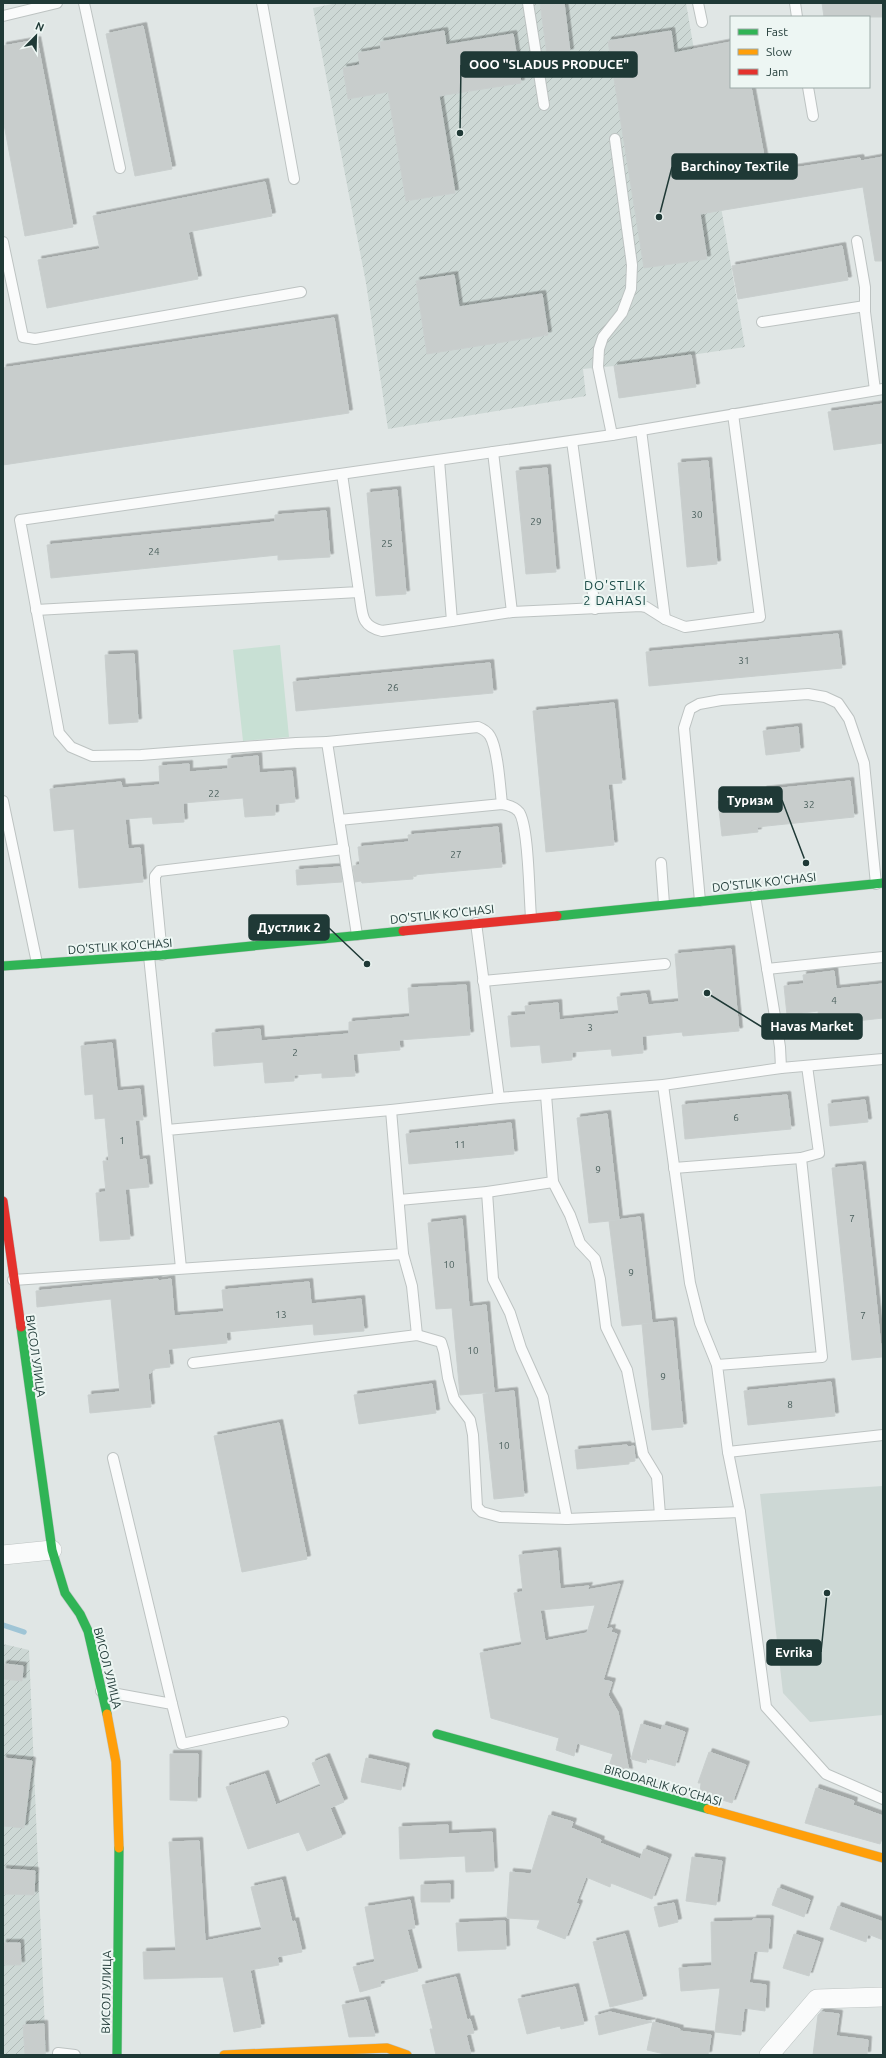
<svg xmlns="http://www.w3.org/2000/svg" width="886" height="2058" font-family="Ubuntu,sans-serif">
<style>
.built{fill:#cdd8d5}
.industrial{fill:url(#industrial-furrows)}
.pitch{fill:#c8e0d4}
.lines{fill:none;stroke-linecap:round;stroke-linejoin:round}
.stream{stroke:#9fc5d6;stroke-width:5.5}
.building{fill:#c8cdcc;stroke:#c9cfce;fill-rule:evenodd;filter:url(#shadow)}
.lane-casing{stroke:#bdc3c2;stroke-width:12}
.street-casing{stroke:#bdc3c2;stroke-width:20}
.fast-casing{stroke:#bcc4c2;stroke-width:10}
.slow-casing{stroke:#bcc4c2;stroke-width:10}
.jam-casing{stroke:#bcc4c2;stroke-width:10}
.lane{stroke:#fafbfb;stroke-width:10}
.street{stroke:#fafbfb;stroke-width:19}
.fast{stroke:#30b455;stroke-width:9}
.slow{stroke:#ff9f0a;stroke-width:9}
.jam{stroke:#e5322d;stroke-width:9}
.labels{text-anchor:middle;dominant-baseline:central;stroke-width:4;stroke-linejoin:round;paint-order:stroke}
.number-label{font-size:10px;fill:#4a5f5c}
.street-label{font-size:12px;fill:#1f3936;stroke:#edf6f3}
.neighbourhood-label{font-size:13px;letter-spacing:1px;fill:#1b4b47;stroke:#edf6f3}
.leader{fill:none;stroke:#1f3936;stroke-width:1.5}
.callout-dot{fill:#1f3936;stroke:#edf6f3;stroke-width:1.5}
.callout{fill:#1f3936;stroke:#1f3936;stroke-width:1.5}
.callout-label{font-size:13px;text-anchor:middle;font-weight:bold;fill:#fff}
</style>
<defs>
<pattern id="industrial-furrows" width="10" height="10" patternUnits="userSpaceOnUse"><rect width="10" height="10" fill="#cdd8d5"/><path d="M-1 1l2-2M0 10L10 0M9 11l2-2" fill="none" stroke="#b0bab7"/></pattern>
<filter id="shadow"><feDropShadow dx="3.5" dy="-3.5" stdDeviation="0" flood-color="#0004"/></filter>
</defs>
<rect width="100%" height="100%" fill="#e0e6e5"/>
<polygon class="built" points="883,1486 883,1715 810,1722 783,1693 760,1494"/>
<g class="industrial">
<polygon points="337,3 686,3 745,347 691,355 696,387 619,398 614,366 583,369 586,396 388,429 366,283 313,8"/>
<polygon points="3,1644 29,1650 46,2055 3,2055"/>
</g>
<polygon class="pitch" points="280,645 289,737 243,741 233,650"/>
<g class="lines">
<polyline class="stream" points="3,1625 24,1632"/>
</g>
<g class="building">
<polygon points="540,3 564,3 570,52 547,55"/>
<polygon points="822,3 883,3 883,17 824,17"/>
<polygon points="143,26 172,169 135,176 106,34"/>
<polygon points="444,31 446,45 513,34 521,83 439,96 455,193 406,201 388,92 348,99 343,68 360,65 358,53 381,49 380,42"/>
<polygon points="671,31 674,53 731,42 731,87 751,87 766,167 773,166 774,171 860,158 861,161 883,157 883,261 875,261 863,187 700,214 707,259 644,268 608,41"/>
<polygon points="37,40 73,227 25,236 3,119 3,46"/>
<polygon points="265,182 272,216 188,232 198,279 47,308 38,260 100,249 93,216"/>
<polygon points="842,246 848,280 738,299 732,266"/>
<polygon points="454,275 459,307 542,294 548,335 427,354 416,281"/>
<polygon points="334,318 349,413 3,465 3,368"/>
<polygon points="691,355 696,387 619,398 614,366"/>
<polygon points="883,404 883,443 834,450 828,412"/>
<polygon points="708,461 717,564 687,567 678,463"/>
<polygon points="547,468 556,572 526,574 516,471"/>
<polygon points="397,490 406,594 376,596 367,493"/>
<polygon points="326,511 330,557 278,560 278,555 51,578 47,545 275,522 275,515"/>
<polygon points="838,634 842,668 649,686 646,652"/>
<polygon points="134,654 138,722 109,724 105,655"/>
<polygon points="490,663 493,693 296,711 293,682"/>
<polygon points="614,703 622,783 608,784 614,845 546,852 533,711"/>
<polygon points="798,727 800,751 766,755 763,731"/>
<polygon points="258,756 259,773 292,771 295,802 275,804 275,815 245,817 243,798 183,803 184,822 153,824 152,817 125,819 128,849 140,848 143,882 79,888 74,829 54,831 50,789 121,782 122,788 160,785 159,766 189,764 189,772 228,769 228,759"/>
<polygon points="850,781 854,817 757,827 758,832 722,836 718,801 764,796 763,790"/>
<polygon points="498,827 502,867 413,875 413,879 362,883 361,881 355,882 353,866 360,865 358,847 409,842 408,835"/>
<polygon points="340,867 342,882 297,885 296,870"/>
<polygon points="731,949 739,1031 683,1036 682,1032 642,1036 643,1053 612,1056 611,1049 572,1052 572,1060 542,1063 540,1045 511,1047 508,1016 526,1015 525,1006 558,1003 559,1020 619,1014 617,997 646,994 648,1005 679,1002 675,954"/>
<polygon points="834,971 836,989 883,984 883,1018 848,1022 849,1028 820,1031 818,1011 787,1015 784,986 804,984 803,975"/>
<polygon points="466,985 470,1035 399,1040 400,1050 353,1054 355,1076 322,1078 322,1073 294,1075 294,1081 265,1083 263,1062 214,1066 212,1033 260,1029 261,1041 349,1034 349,1022 410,1017 408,988"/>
<polygon points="112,1043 117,1091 140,1089 143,1120 135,1120 139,1160 146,1159 149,1187 125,1189 130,1239 100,1241 96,1193 106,1192 103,1161 109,1161 105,1118 95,1119 93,1094 85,1095 81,1046"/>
<polygon points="787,1095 791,1129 685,1139 682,1105"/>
<polygon points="865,1100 868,1122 830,1126 828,1104"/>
<polygon points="607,1114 619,1220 589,1223 577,1118"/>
<polygon points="511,1123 514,1154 409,1164 406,1134"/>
<polygon points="862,1165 882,1357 852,1360 832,1168"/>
<polygon points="640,1217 652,1323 622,1326 609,1221"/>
<polygon points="462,1219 469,1307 486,1305 494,1392 460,1395 452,1308 436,1309 428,1223"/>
<polygon points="158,1279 158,1281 171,1279 174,1316 224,1312 222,1290 309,1282 311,1304 361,1299 364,1331 314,1335 313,1324 226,1332 227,1343 168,1349 170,1367 151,1369 151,1373 148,1373 151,1407 90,1413 88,1395 120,1392 111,1299 37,1307 36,1291"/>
<polygon points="673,1321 683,1427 652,1430 642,1324"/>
<polygon points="831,1382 835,1416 748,1425 744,1391"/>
<polygon points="432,1384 436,1413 359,1424 354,1395"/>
<polygon points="514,1391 524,1496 494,1499 483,1394"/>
<polygon points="279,1423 307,1559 242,1572 214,1436"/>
<polygon points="627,1445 628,1447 634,1446 635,1461 629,1462 629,1464 577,1469 575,1450"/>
<path d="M557,1551L560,1589L589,1586L587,1590L620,1584L606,1629L612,1628L611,1632L617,1634L603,1680L612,1682L608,1695L618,1712L629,1772L609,1766L613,1754L577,1743L574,1756L556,1750L559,1738L491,1718L480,1653L522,1645L514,1593L523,1592L519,1555ZM595,1605L587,1633L545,1641L540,1610Z"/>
<polygon points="5,1664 23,1666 22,1681 3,1679 3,1665"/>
<polygon points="641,1724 661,1730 663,1725 685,1732 675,1766 647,1758 646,1763 631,1759"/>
<polygon points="709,1752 746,1765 732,1803 700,1793 701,1783 698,1783"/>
<polygon points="170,1754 198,1754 197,1801 170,1800"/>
<polygon points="326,1757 344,1802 330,1808 342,1837 307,1851 299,1832 248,1849 226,1787 265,1774 276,1805 321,1786 312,1763"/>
<polygon points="3,1758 32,1761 24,1828 3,1826"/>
<polygon points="366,1758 406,1767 401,1790 361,1782"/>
<polygon points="816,1788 854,1801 853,1805 883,1816 883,1837 880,1844 805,1823"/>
<polygon points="549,1815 573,1822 571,1828 601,1840 600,1843 640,1859 644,1849 668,1858 652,1899 611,1883 610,1887 586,1877 576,1903 579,1904 565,1939 537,1928 540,1920 507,1918 510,1872 531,1874"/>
<polygon points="448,1825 448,1834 492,1832 494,1871 466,1872 465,1856 400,1859 399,1827"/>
<polygon points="199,1841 205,1941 262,1930 251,1887 282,1880 292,1922 295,1921 302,1952 277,1957 279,1965 250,1970 261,2027 234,2032 223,1977 144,1979 143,1952 176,1951 169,1842"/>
<polygon points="692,1857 722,1861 716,1905 686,1901"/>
<polygon points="3,1869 35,1871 34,1895 3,1894"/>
<polygon points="450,1884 450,1902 421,1902 421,1885"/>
<polygon points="778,1888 810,1900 804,1917 772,1905"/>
<polygon points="410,1900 415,1928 407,1929 418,1971 380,1981 381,1986 360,1992 353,1967 375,1962 365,1907"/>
<polygon points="674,1903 678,1922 659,1927 654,1907"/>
<polygon points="838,1906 883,1922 883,1940 868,1934 866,1942 830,1929"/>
<polygon points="753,1919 770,1919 768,1952 754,1951 749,1983 766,1985 765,2011 744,2008 741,2035 715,2032 720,1988 681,1991 679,1968 712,1966 711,1922 753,1921"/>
<polygon points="505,1921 506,1949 458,1951 456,1923"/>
<polygon points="625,1934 643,1999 610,2007 593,1942"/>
<polygon points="794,1934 820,1942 809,1976 783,1968"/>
<polygon points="3,1943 20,1943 21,1965 3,1965"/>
<polygon points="456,1977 467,2020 470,2019 474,2033 466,2035 471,2055 436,2055 430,2029 433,2029 422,1985"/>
<polygon points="575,1987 584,2024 561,2029 560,2026 527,2034 518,1999"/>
<polygon points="366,2000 375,2036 349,2037 342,2005"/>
<polygon points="610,2012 652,2022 599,2035 595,2016"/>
<polygon points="821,2012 839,2014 836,2036 868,2040 867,2055 813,2055 818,2015"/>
<polygon points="653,2022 680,2029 679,2031 711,2035 708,2055 669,2055 647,2050"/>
<polygon points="44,2024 45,2055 25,2055 23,2025"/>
</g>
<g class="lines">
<g class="lane-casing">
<g id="lane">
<polyline points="84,3 120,168"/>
<polyline points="262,3 294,179"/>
<polyline points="528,3 544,105"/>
<polyline points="698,3 702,22"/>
<polyline points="795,3 797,17"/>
<polyline points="3,16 57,3"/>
<polyline points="808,87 813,116"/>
<polyline points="857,241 865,287 865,312 875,390"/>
<polyline points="3,242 23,337 35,339 301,292"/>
<polyline points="762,322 865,306"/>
<polyline points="641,430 665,619"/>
<polyline points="612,435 598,367 599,349 603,337 622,313 631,289 632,265 615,139"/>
<polyline points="572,441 595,609"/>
<polyline points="493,452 512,612"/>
<path d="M359,592C363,612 359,626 382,631L452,621L439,460"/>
<polyline points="36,610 359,592 342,474"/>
<polyline points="452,621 512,612 641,606 646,607 665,619 685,627 760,617 733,414"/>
<path d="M327,742L478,727C483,729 487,731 490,736C498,749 500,787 502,804"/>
<polyline points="3,801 37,963"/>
<path d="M339,820L502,804C508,805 515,807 519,812C529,826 529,896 531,917"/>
<polyline points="661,863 664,904"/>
<polyline points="755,895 780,1047 781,1068"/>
<polyline points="700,901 684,728 690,709 699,704 721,700 808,694 825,697 838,703 849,719 864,763 876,884"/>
<polyline points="476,923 499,1098"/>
<polyline points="357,935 327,742 296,743 141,755 92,756 71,747 59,733 20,520 612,435 883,389"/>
<polyline points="162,955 155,882 155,876 159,871 344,849"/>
<polyline points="149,956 167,1130"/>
<polyline points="767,969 883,957"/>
<polyline points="483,981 665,964"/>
<polyline points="807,1066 819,1153 801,1158 822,1357 717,1365 728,1452 740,1512 766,1707 826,1774 883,1799"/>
<polyline points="663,1085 690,1283 700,1323 717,1365"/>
<polyline points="391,1110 403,1254 412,1286 417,1335"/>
<polyline points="674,1168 801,1158"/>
<polyline points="553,1182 570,1215 580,1243 595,1259 600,1279 606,1327 627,1370 643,1454 657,1477 660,1515"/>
<polyline points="487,1192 493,1279 510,1313 521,1348 543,1397 567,1519"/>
<polyline points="399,1200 487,1192 553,1182 546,1095"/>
<polyline points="181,1268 167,1130 391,1110 499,1098 663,1085 781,1068 883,1059"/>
<polyline points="13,1280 403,1254"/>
<polyline points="193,1363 417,1335 441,1342 444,1352 448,1378 454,1399 470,1420 473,1435 477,1507 482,1512 500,1517 567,1519 740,1512"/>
<polyline points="728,1452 883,1435"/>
<polyline points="113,1458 172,1704"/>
<polyline points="101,1691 172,1704 182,1744 283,1722"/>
<polyline points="58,2053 75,2055"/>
</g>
</g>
<g class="street-casing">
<g id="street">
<polyline points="3,1555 52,1550"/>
<polyline points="769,2055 817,1999 883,1997"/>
</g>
</g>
<g class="fast-casing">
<g id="fast">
<polyline points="557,916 883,883"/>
<polyline points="3,966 162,955 403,931"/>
<polyline points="21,1327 52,1550 65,1593 80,1614 88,1631 107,1714"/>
<polyline points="437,1734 708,1809"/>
<polyline points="117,2055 119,1848"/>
</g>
</g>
<g class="slow-casing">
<g id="slow">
<polyline points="107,1714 116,1762 119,1848"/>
<polyline points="708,1809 883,1858"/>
<polyline points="224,2055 387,2048 407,2055"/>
</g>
</g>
<g class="jam-casing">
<g id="jam">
<polyline points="403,931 557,916"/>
<polyline points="3,1201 21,1327"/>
</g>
</g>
<use href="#lane" class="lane"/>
<use href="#street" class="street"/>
<use href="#fast" class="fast"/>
<use href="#slow" class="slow"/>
<use href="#jam" class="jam"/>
</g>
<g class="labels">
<g class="number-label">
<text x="697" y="514">30</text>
<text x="536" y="521">29</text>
<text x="387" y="543">25</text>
<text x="154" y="551">24</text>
<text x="744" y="660">31</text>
<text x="393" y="687">26</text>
<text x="214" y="793">22</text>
<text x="809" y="804">32</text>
<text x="456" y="854">27</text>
<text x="834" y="1000">4</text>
<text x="590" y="1027">3</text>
<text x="295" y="1052">2</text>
<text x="736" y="1117">6</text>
<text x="122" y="1140">1</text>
<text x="460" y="1144">11</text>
<text x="598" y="1169">9</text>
<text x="852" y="1218">7</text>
<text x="449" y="1264">10</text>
<text x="631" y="1272">9</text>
<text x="281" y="1314">13</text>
<text x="863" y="1315">7</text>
<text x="473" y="1350">10</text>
<text x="663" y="1376">9</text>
<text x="790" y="1404">8</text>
<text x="504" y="1445">10</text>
</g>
<g class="street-label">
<text transform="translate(764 882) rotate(-6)">DO'STLIK KO'CHASI</text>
<text transform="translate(442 914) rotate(-6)">DO'STLIK KO'CHASI</text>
<text transform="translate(120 946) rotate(-4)">DO'STLIK KO'CHASI</text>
<text transform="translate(36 1356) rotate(82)">ВИСОЛ УЛИЦА</text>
<text transform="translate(108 1668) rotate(76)">ВИСОЛ УЛИЦА</text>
<text transform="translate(663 1785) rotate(16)">BIRODARLIK KO'CHASI</text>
<text transform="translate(106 1992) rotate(-89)">ВИСОЛ УЛИЦА</text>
</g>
<g class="neighbourhood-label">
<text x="615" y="585">DO'STLIK<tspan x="615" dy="15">2 DAHASI</tspan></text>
</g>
</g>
<path class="leader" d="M460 133L461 65M659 217L672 167M806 863L782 800M367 964L329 928M707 993L762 1027M827 1593L821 1652"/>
<g class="callout-dot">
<circle cx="460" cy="133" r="4"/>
<circle cx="659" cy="217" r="4"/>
<circle cx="806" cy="863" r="4"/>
<circle cx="367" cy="964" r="4"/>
<circle cx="707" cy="993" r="4"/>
<circle cx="827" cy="1593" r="4"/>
</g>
<g class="callout">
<rect x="461" y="52" width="176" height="25" rx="4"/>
<rect x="672" y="154" width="125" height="25" rx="4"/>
<rect x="719" y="787" width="63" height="25" rx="4"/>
<rect x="249" y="915" width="80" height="25" rx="4"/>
<rect x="762" y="1014" width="100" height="25" rx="4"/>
<rect x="767" y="1640" width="54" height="25" rx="4"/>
</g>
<g class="callout-label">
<text x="549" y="69">OOO "SLADUS PRODUCE"</text>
<text x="735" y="171">Barchinoy TexTile</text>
<text x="750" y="805">Туризм</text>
<text x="289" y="932">Дустлик 2</text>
<text x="812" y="1031">Havas Market</text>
<text x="794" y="1657">Evrika</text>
</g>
<rect width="886" height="2058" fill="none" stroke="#1f3936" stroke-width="8"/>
<rect x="730" y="16" width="140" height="72" fill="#edf6f3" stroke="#9baaa7"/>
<rect x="738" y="29" width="20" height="6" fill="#30b455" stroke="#9baaa7"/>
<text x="766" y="36" font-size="12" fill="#1f3936">Fast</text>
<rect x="738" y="49" width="20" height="6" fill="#ff9f0a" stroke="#9baaa7"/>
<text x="766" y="56" font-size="12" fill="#1f3936">Slow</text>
<rect x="738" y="69" width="20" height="6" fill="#e5322d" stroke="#9baaa7"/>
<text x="766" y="76" font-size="12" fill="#1f3936">Jam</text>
<g transform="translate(36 36) rotate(23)" stroke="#edf6f3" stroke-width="3" paint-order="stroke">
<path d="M0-3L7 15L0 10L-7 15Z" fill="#1f3936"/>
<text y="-6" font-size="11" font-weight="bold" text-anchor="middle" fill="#1f3936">N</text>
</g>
</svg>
